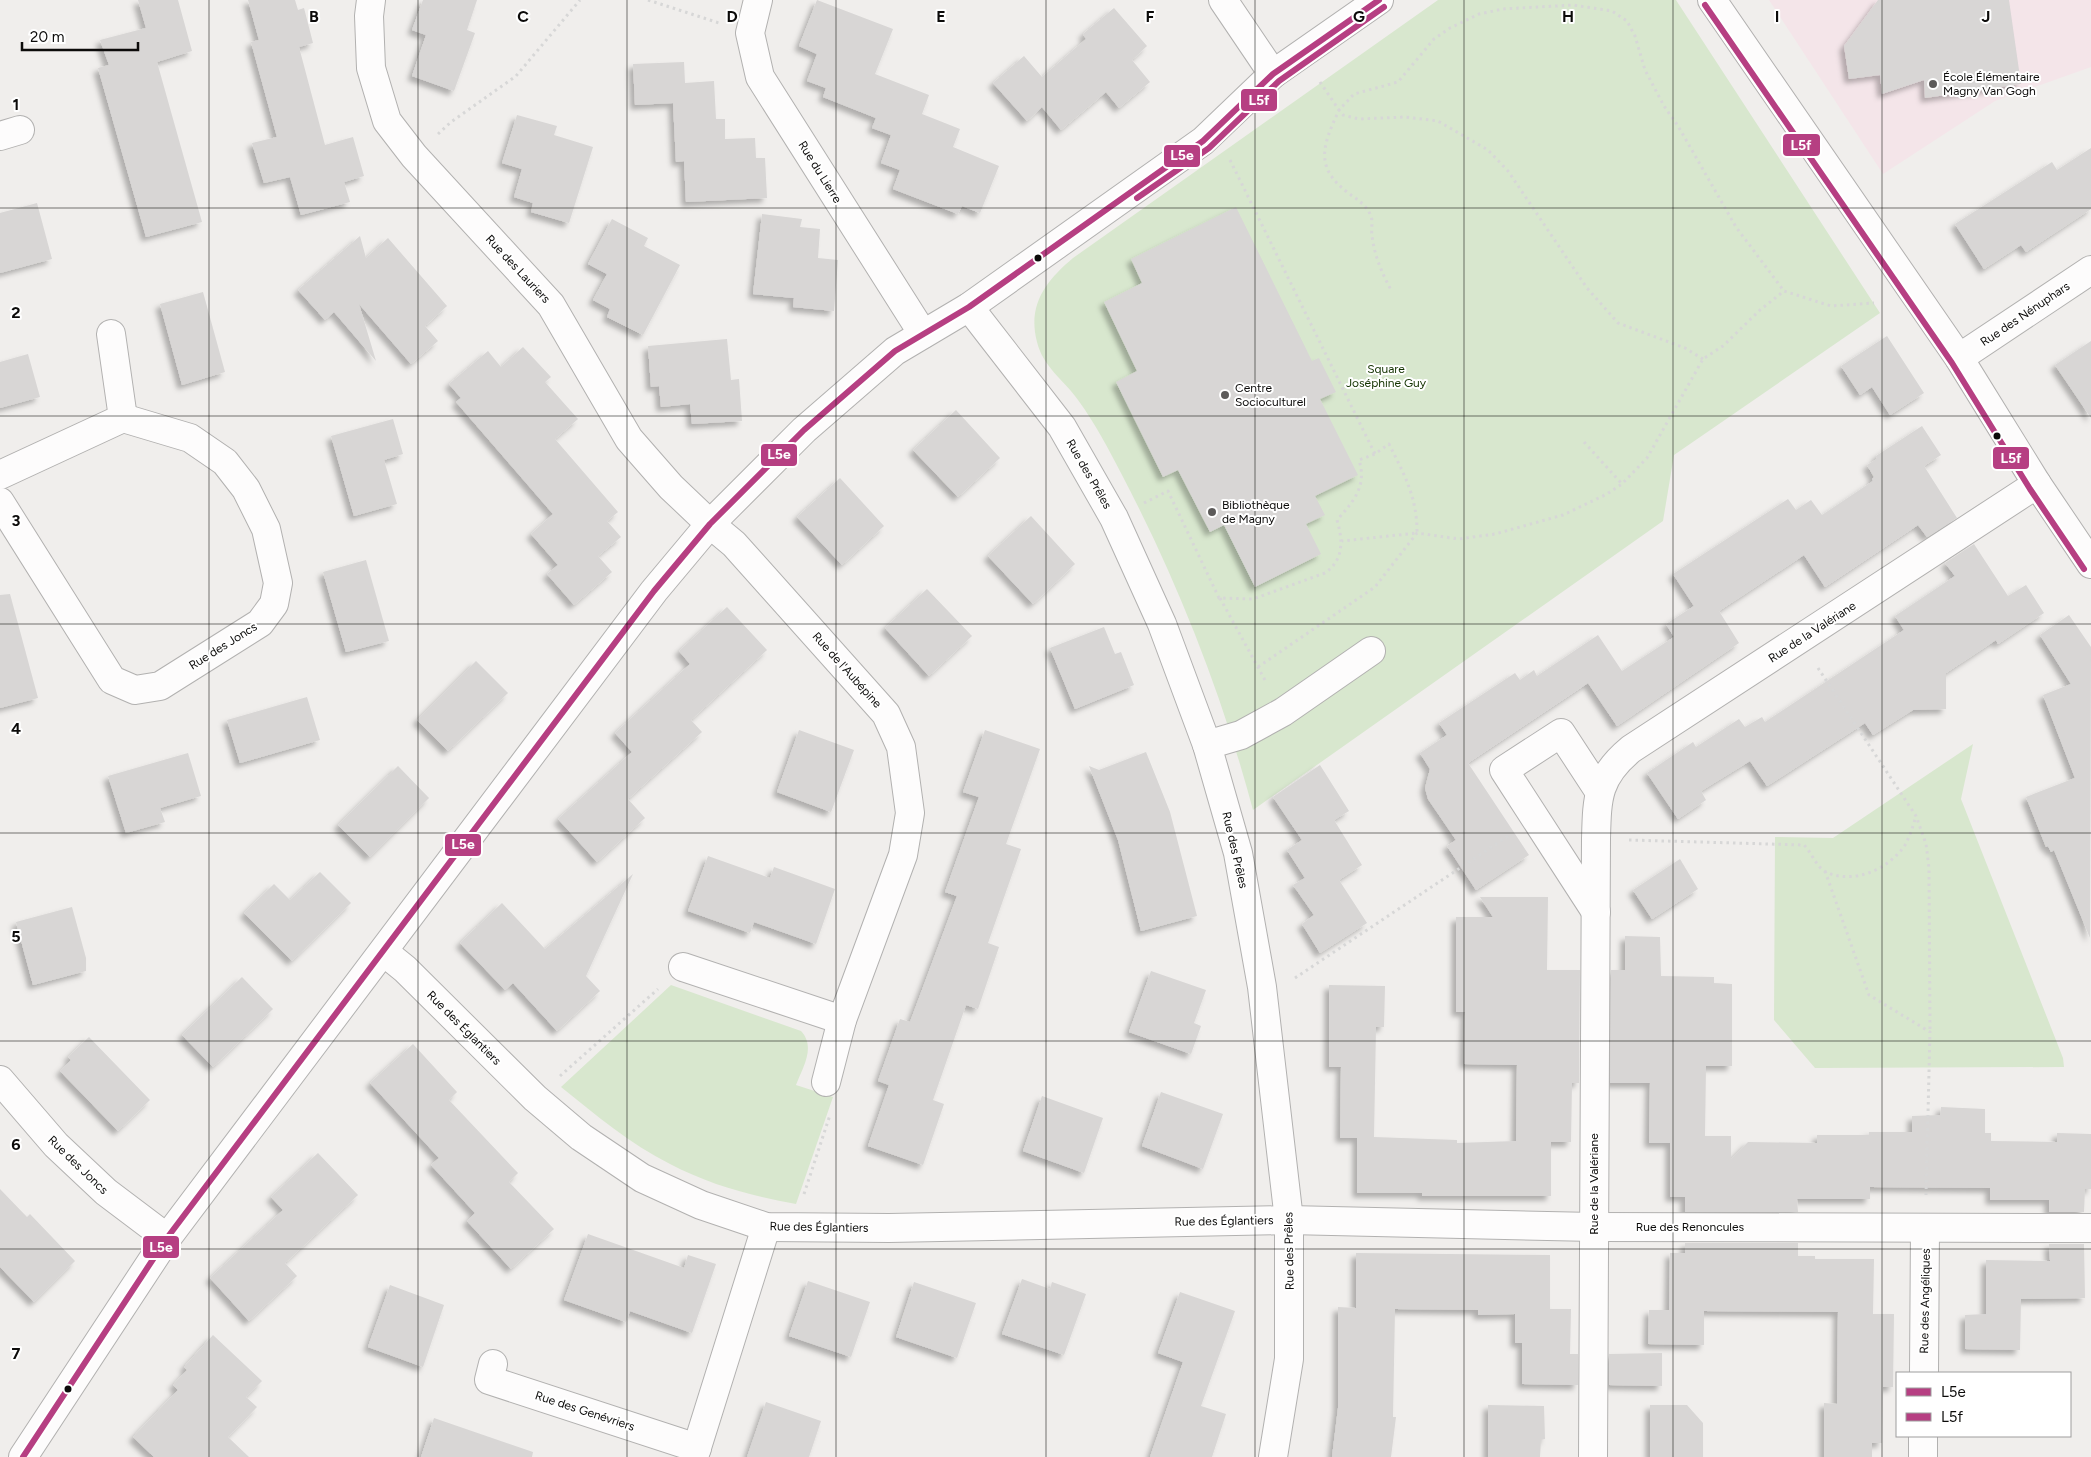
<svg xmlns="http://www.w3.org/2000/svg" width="2091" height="1457" font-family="Figtree,sans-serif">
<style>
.education{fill:#f4e5e9}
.green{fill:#d8e7ce}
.building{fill:#d8d6d5;filter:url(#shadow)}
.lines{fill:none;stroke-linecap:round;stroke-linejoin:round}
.minor-casing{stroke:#b2b1b0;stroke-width:30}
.path{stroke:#d7d7d7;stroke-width:3;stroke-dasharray:2.5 4;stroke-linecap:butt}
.minor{stroke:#fdfcfc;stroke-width:28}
.bus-1-casing{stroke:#fff;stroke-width:10}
.bus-2-casing{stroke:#fff;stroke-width:10}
.bus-1{stroke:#b63f82;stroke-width:6}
.bus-2{stroke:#b63f82;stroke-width:6}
.grid{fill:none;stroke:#0c0b0a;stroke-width:1;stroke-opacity:0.55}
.poi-dot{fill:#5c5a59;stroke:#fff;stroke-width:2}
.bus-dot{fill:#0c0b0a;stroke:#fff;stroke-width:2}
.labels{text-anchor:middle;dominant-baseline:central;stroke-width:4;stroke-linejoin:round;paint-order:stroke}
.poi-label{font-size:12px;fill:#0c0b0a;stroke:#fff;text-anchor:start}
.street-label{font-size:12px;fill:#0c0b0a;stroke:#fff}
.park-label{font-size:12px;fill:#133300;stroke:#fff}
.grid-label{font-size:16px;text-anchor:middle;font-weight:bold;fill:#0c0b0a;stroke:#fff;stroke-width:4;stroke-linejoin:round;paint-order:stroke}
.line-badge{stroke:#fff;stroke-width:2}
.badge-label{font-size:14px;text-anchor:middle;font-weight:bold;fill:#fff}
</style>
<defs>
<filter id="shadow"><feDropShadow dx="-4.5" dy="4.5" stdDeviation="2.5" flood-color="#0004"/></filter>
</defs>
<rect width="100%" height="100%" fill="#f0eeec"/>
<polygon class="education" points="1769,0 2091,0 2091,67 1995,101 1883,174"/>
<g class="green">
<path d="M1438,0H1676L1880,313L1674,455L1663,521L1253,810C1222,694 1178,582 1122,475C1109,450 1095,423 1078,400C1064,380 1043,367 1037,342C1027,304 1047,280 1073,258Z"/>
<polygon points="1973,744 1961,799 2063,1058 2064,1067 1815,1068 1774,1020 1775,837 1833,838"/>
<path d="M671,985L801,1031C816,1047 803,1067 796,1085L833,1097L796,1204C752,1196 710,1185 670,1164C630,1144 596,1115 561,1087Z"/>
</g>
<g class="building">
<polygon points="138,0 178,0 192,51 157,62 202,222 146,237 98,68 109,65 100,40 146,28"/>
<polygon points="248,0 295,0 298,10 304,8 313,43 299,47 325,145 353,137 364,176 344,182 350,202 301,215 290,177 264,183 252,143 277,137 251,42 259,40"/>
<polygon points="423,0 477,0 467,30 475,33 454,91 412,76 426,35 412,30"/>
<polygon points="817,0 893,29 875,74 929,95 922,114 960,129 953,147 999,166 980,213 962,206 958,214 893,189 900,170 881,163 891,135 872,128 876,118 823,97 826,88 807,81 817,54 799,46"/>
<polygon points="1878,0 2009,0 2021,84 1925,98 1924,80 1882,94 1880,75 1849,79 1844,46"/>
<polygon points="1114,8 1147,46 1132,60 1150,82 1119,108 1106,92 1061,130 1042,107 1027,121 993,83 1024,56 1042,77 1086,39 1083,34"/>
<polygon points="684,62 685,83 714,81 716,119 725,119 725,139 755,138 756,158 765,158 767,198 686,202 684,161 676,162 673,103 635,105 633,64"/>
<polygon points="517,115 557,126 554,135 593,147 569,223 531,212 533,203 514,197 522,169 502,163"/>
<polygon points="2091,148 2091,209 2026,252 2021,245 1984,269 1955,224 2052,162 2057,170"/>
<polygon points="37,203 52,259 0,273 0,213"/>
<polygon points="1236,207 1312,361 1319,358 1336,392 1320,399 1358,475 1315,496 1325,515 1306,524 1321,554 1255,587 1224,525 1210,532 1178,470 1163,477 1116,382 1137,371 1104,302 1142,283 1131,259"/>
<polygon points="762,214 802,219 800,227 820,229 818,258 838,260 834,311 793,307 794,298 753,294"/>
<polygon points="612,219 648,238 644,246 680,265 643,335 607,317 610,309 593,300 607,274 588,264"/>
<polygon points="360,236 366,258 388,238 447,306 425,326 438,341 411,364 359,304 376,361 334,312 325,320 298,290"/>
<polygon points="203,292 225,372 182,385 160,304"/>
<polygon points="1887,336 1924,393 1890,415 1872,387 1860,395 1841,366"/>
<polygon points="727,339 731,380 739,379 742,421 692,424 690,404 661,407 659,386 651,387 648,346"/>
<polygon points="2091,341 2091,418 2055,365"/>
<polygon points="523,347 551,377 545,382 578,419 555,439 618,512 607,521 621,537 598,556 612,572 574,605 547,574 558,565 531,534 553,514 456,402 461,398 449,384 488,351 501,367"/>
<polygon points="28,354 40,397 0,408 0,362"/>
<polygon points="956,410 1000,458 958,497 913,450"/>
<polygon points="393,419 403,454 384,460 397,504 354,516 331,436"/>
<polygon points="1922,426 1941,455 1924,466 1957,518 1927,537 1918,525 1825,587 1804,555 1719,611 1739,643 1617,726 1588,683 1468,763 1529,855 1476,890 1447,846 1456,840 1428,799 1425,788 1430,769 1420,753 1447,735 1439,723 1515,673 1520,680 1534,670 1537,676 1598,635 1622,671 1674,637 1666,624 1694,606 1673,574 1788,499 1796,510 1811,500 1822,515 1873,481 1872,479 1874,477 1867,465 1877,459 1876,456"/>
<polygon points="840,478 884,526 842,565 797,517"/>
<polygon points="1031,516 1075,564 1033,604 988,556"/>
<polygon points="1974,544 2008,596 2026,585 2044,613 1998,644 1996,640 1946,673 1946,709 1913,710 1873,735 1865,723 1767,786 1750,761 1701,791 1706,800 1678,819 1647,773 1693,742 1696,747 1739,719 1745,727 1762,717 1765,722 1904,630 1895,616 1955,576 1945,563"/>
<polygon points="366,560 389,641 346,652 323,572"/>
<polygon points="927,589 972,636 929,676 885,628"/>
<polygon points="10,594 38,698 0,708 0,595"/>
<polygon points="727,607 767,650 691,720 702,732 628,799 645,818 597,862 558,819 632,752 615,733 690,664 679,651"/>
<polygon points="2069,615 2091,647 2090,938 2054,850 2051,852 2048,846 2046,847 2026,797 2075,778 2043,695 2071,684 2040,635"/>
<polygon points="1104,627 1115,654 1121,652 1134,685 1075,709 1050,648"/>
<polygon points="476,661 508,693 448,751 417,720"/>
<polygon points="307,697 320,740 240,763 227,720"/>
<polygon points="799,730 854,750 831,812 777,792"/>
<polygon points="985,730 1040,749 1006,844 1021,849 988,943 999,947 978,1009 966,1005 933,1100 944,1104 923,1165 868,1146 889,1085 878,1081 900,1019 910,1022 957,896 945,892 979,797 963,792"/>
<polygon points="1146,752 1170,812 1197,916 1141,931 1118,840 1089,766 1099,770"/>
<polygon points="188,753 201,796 160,808 165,822 126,833 108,776"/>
<polygon points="1320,765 1349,811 1334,820 1362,865 1339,880 1367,923 1320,953 1302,924 1314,915 1293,885 1305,878 1287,850 1302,840 1273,797"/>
<polygon points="398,766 429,798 370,857 338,825"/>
<polygon points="708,856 770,878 774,867 835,889 816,944 754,922 750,933 688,911"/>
<polygon points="1680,859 1698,889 1652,919 1633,890"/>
<polygon points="320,872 351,903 292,961 244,913 274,884 290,900"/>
<polygon points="633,874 586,976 600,991 557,1031 513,983 505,990 460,943 502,903 545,949"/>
<polygon points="1480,897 1548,897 1547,970 1580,970 1579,1083 1572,1083 1571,1142 1551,1142 1551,1196 1422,1196 1422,1193 1357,1193 1357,1138 1340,1138 1341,1067 1329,1067 1329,985 1385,986 1384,1027 1376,1027 1374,1137 1457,1140 1457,1143 1516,1141 1517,1065 1464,1064 1465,1012 1456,1012 1456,917 1493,917"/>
<polygon points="72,907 86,958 86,971 33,985 16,922"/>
<polygon points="1625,936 1660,937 1661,976 1714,977 1714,983 1732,984 1732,1066 1706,1066 1705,1136 1731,1136 1731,1159 1748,1142 1817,1143 1817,1135 1869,1135 1869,1132 1912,1132 1912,1116 1940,1115 1941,1107 1985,1109 1985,1133 1991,1133 1991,1141 2057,1142 2057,1133 2091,1134 2091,1189 2085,1189 2084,1212 2049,1212 2049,1200 1990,1200 1990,1188 1870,1187 1870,1199 1797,1199 1798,1212 1685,1212 1685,1197 1670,1197 1670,1143 1649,1143 1650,1083 1610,1083 1611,970 1625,970"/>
<polygon points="1151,971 1206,990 1194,1023 1201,1026 1191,1054 1129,1032"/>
<polygon points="242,977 273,1009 213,1067 182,1035"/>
<polygon points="89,1037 150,1100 118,1131 60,1071 71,1060 68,1057"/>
<polygon points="413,1044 457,1092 449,1100 518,1173 509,1182 554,1229 511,1269 467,1221 475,1213 431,1165 439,1158 370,1083"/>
<polygon points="1161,1092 1223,1114 1203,1169 1142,1146"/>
<polygon points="1042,1096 1103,1118 1084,1173 1023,1151"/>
<polygon points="318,1153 358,1195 285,1263 297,1276 249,1321 210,1278 283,1210 271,1197"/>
<polygon points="0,1189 27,1217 30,1214 75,1261 34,1302 0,1267"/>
<polygon points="588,1234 684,1268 688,1255 716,1264 692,1333 630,1311 626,1322 564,1300"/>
<polygon points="1685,1243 1798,1243 1798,1256 1815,1256 1815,1259 1874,1259 1873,1314 1894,1314 1893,1387 1883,1387 1882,1443 1872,1443 1872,1457 1824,1457 1824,1403 1837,1404 1838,1312 1704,1311 1704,1345 1648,1344 1649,1310 1669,1310 1670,1253 1685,1253"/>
<polygon points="2049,1244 2084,1244 2085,1298 2021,1299 2020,1350 1965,1349 1965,1315 1986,1314 1986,1260 2050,1261"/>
<polygon points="1356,1253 1550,1255 1550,1309 1571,1309 1570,1354 1578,1354 1578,1385 1522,1384 1522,1343 1515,1343 1515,1314 1478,1315 1478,1310 1395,1309 1393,1417 1396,1417 1391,1457 1332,1457 1338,1408 1338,1307 1356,1308"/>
<polygon points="1022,1279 1050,1289 1052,1282 1086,1294 1064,1355 1002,1334"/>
<polygon points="808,1281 870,1302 851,1357 789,1336"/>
<polygon points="914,1282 976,1303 957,1358 896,1337"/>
<polygon points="390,1285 444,1305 423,1367 368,1347"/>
<polygon points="1180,1292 1235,1311 1201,1406 1226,1414 1212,1457 1150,1457 1183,1362 1158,1353"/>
<polygon points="213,1335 262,1381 246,1397 257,1407 228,1437 249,1457 154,1457 133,1437 178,1390 173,1385 187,1370 184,1367"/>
<polygon points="1662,1353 1662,1386 1609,1385 1609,1354"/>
<polygon points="766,1402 821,1421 809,1457 747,1457"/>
<polygon points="1488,1405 1544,1406 1545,1439 1541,1440 1540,1457 1488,1457"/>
<polygon points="1650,1405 1687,1405 1703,1423 1703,1457 1650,1457"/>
<polygon points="434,1418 533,1452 532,1457 421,1457"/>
</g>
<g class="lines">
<g class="minor-casing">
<g id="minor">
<polyline points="371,0 369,16 371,68 387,121 414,156 551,305 629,439 671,487 710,524 734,544 886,714 901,747 910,813 903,855 842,1020 826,1082"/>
<polyline points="758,0 750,33 760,77 923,334"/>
<polyline points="1223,0 1273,74"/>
<polyline points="1712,0 1959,358 2037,484 2091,564"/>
<polyline points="0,136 20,130"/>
<polyline points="969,307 1062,427 1114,518 1162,624 1207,745 1238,853 1262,987 1289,1220 1289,1359 1273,1457"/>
<polyline points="1959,358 2091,270"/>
<polyline points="0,475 123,418 111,334"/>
<polyline points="0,502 112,680 135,690 160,686 260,623 274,604 278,583 266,529 246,489 225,462 190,438 123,418"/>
<polyline points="1207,745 1241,735 1283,712 1371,651"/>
<polyline points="1596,912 1504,770 1561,733 1599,791"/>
<polyline points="384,952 405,969 535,1098 581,1137 642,1178 701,1205 766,1227 889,1228 1289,1220 1594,1227 2091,1228"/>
<polyline points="683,967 842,1020"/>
<polyline points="0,1080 56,1145 106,1192 167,1238"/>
<polyline points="493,1364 489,1380 697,1448"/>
<polyline points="1924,1373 1925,1228"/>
<polyline points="23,1457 167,1238 654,591 710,524 804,430 895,351 969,307 1203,141 1273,74 1379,0"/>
<polyline points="694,1457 766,1227"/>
<path d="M1593,1457L1596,839C1597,798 1597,777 1631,749L2037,484"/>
<polyline points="1923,1457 1923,1436"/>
</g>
</g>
<g class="path">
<polyline points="648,0 719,23"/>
<path d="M1320,82L1339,110C1324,143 1313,166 1347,192C1356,199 1366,204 1371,216C1373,222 1371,229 1372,235C1374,255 1382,273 1391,290"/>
<polyline points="438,134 451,122 516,76 580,0"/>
<path d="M1230,160L1375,454L1389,444C1405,476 1417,497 1417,533L1342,541"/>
<polyline points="1703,359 1685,348 1618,323 1587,288 1508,171 1488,150 1438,121 1405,117 1359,119 1343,115 1339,110 1354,94 1398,82 1434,39 1450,28 1479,14 1503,9 1573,5 1612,11 1627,21 1635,36 1645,70 1664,106 1678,126 1736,227 1784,291"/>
<polyline points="1584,442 1622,484"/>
<path d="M1144,503L1168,491L1219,598L1253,599L1325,573C1344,560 1343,540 1337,520C1354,501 1367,486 1359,460L1375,454"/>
<polyline points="1220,598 1266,682"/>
<polyline points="1258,667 1375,587 1417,533 1459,539 1495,534 1563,515 1607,494 1622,484 1647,458 1703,359 1723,346 1760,310 1784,291 1831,306 1874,303"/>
<polyline points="1818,668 1916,816 1926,844 1929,868 1930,1032"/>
<path d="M1629,840L1804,845C1812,853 1816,867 1826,872C1854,885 1889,869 1905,845C1910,836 1913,826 1916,816"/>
<polyline points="1825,871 1869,995 1930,1032 1926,1195"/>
<polyline points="1295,978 1508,836"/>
<polyline points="560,1076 658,989"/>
<polyline points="804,1194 830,1115"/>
</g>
<use href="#minor" class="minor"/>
<g class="bus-1-casing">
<polyline id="bus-1" points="23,1457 167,1238 654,591 710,524 804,430 895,351 969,307 1203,141 1273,74 1379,0"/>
</g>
<g class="bus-2-casing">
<g id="bus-2">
<polyline points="1705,5 1952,363 2030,489 2084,569"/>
<polyline points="1137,198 1209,148 1279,81 1384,7"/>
</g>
</g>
<use href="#bus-1" class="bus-1"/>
<use href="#bus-2" class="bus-2"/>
</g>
<path class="grid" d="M209,0V1457M418,0V1457M627,0V1457M836,0V1457M1046,0V1457M1255,0V1457M1464,0V1457M1673,0V1457M1882,0V1457M0,208H2091M0,416H2091M0,624H2091M0,833H2091M0,1041H2091M0,1249H2091"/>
<g class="poi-dot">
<circle cx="1933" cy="84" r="5"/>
<circle cx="1225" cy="395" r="5"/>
<circle cx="1212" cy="512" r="5"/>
</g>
<g class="bus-dot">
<circle cx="1038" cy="258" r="4.5"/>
<circle cx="1997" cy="436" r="4.5"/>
<circle cx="68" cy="1389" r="4.5"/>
</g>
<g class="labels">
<g class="poi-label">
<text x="1943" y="77">École Élémentaire<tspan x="1943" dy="14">Magny Van Gogh</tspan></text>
<text x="1235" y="388">Centre<tspan x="1235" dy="14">Socioculturel</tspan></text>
<text x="1222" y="505">Bibliothèque<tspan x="1222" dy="14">de Magny</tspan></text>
</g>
<g class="street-label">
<text transform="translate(820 172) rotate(58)">Rue du Lierre</text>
<text transform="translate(518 269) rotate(47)">Rue des Lauriers</text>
<text transform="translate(2025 314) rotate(-34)">Rue des Nénuphars</text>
<text transform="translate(1089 474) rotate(60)">Rue des Prêles</text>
<text transform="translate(1812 632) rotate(-33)">Rue de la Valériane</text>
<text transform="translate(223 646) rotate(-32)">Rue des Joncs</text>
<text transform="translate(847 670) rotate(48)">Rue de l'Aubépine</text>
<text transform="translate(1235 850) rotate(77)">Rue des Prêles</text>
<text transform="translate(464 1028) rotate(45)">Rue des Églantiers</text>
<text transform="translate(78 1165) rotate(44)">Rue des Joncs</text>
<text transform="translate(1594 1184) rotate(-90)">Rue de la Valériane</text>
<text transform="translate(1224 1221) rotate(-1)">Rue des Églantiers</text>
<text transform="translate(819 1227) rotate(1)">Rue des Églantiers</text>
<text x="1690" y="1227">Rue des Renoncules</text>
<text transform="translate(1289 1251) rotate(-91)">Rue des Prêles</text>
<text transform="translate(1925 1301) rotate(-89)">Rue des Angéliques</text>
<text transform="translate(585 1411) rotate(18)">Rue des Genévriers</text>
</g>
<g class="park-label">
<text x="1386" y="369">Square<tspan x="1386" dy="14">Joséphine Guy</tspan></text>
</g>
</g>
<g class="grid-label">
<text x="314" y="22">B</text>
<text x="523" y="22">C</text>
<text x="732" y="22">D</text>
<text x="941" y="22">E</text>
<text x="1150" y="22">F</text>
<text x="1359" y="22">G</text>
<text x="1568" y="22">H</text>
<text x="1777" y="22">I</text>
<text x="1986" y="22">J</text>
<text x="16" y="110">1</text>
<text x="16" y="318">2</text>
<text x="16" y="526">3</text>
<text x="16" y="734">4</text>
<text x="16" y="942">5</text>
<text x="16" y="1150">6</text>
<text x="16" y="1359">7</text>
</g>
<g class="line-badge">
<rect x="1240" y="88" width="38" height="24" rx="5" fill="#b63f82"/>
<rect x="1782" y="133" width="39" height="24" rx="5" fill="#b63f82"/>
<rect x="1163" y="144" width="38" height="24" rx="5" fill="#b63f82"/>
<rect x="760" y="443" width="38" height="24" rx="5" fill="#b63f82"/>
<rect x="1992" y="446" width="38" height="24" rx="5" fill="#b63f82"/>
<rect x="444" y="833" width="38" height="24" rx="5" fill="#b63f82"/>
<rect x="142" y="1235" width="38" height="24" rx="5" fill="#b63f82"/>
</g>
<g class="badge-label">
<text x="1259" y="105">L5f</text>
<text x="1801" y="150">L5f</text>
<text x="1182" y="160">L5e</text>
<text x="779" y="459">L5e</text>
<text x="2011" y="463">L5f</text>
<text x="463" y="849">L5e</text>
<text x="161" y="1252">L5e</text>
</g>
<rect x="1896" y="1372" width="175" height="65" fill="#ffffff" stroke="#9e9d9d"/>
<rect x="1906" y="1388" width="25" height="8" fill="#b63f82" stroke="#9e9d9d"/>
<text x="1941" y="1397" font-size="15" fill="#0c0b0a">L5e</text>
<rect x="1906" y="1413" width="25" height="8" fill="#b63f82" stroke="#9e9d9d"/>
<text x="1941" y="1422" font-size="15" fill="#0c0b0a">L5f</text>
<path d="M22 42v8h116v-8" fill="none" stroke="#0c0b0a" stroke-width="2.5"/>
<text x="30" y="42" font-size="15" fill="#0c0b0a" stroke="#ffffff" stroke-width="4" paint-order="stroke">20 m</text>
</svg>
